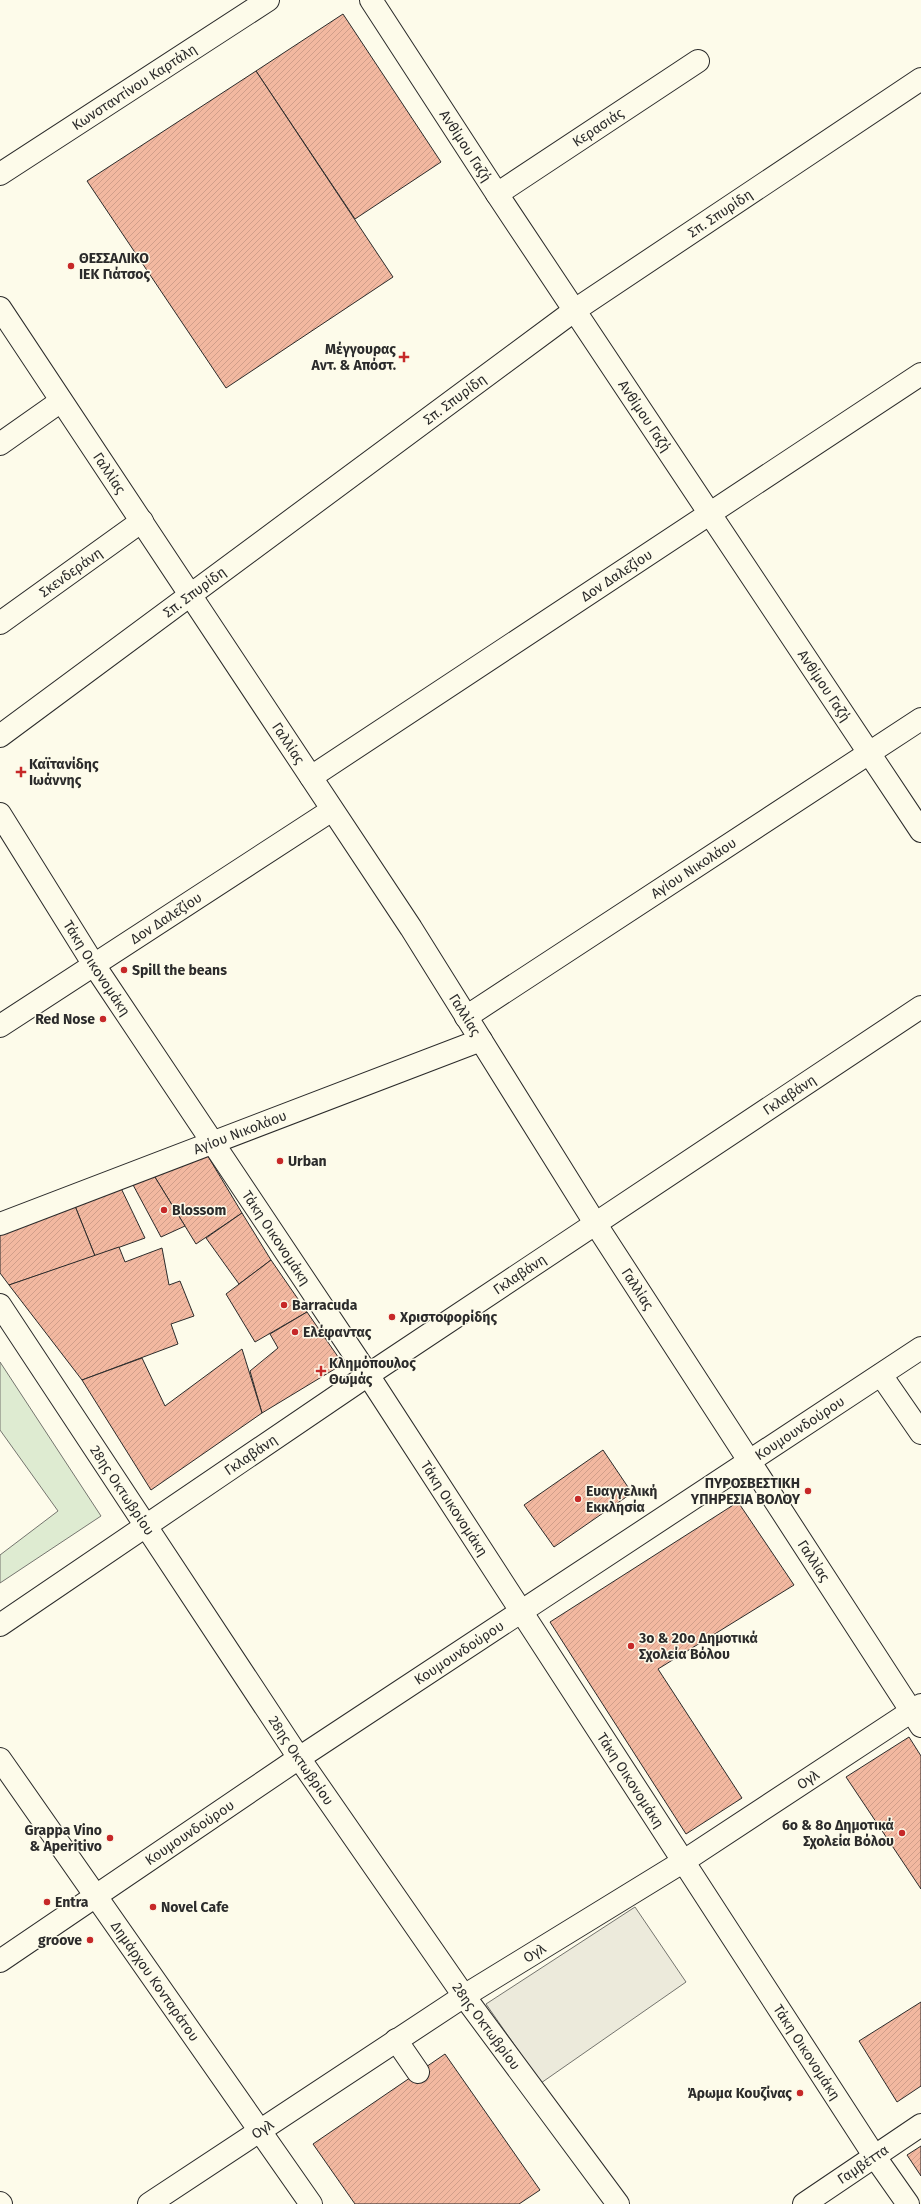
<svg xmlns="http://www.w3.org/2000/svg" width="921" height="2204" font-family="'Fira Sans',sans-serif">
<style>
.green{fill:#deebd1;stroke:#74746e}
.parking{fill:#eceadb;stroke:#74746e}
.building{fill:url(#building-hatch);stroke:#2b2b2b}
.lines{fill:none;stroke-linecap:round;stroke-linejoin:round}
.minor-casing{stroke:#2b2b2b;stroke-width:24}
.major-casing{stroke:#2b2b2b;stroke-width:24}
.minor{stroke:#fdfbea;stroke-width:22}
.major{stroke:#fdfbea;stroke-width:22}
.poi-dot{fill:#c62828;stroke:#fdfbea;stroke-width:1.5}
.labels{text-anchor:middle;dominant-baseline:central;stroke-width:3;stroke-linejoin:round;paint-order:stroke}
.street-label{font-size:14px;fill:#2b2b2b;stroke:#fdfbea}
.poi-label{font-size:14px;font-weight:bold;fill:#2b2b2b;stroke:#fdfbea;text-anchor:start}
</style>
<defs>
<pattern id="building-hatch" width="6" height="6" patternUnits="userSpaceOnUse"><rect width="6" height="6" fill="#f2b8a0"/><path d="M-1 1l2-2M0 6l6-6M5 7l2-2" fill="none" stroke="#d09e8a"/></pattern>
</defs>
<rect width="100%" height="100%" fill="#fdfbea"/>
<polygon class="green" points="0,1362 101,1516 0,1583 0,1555 58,1511 0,1430"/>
<polygon class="parking" points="635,1907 686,1982 541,2083 486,2004"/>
<g class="building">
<polygon points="343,14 441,162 355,219 256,71"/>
<polygon points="256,71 393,277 226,388 87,181"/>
<polygon points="206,1153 242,1213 196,1244 153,1174"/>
<polygon points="153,1174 185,1226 161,1237 132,1183"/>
<polygon points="119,1184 145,1238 95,1256 73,1201"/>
<polygon points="73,1201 95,1256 9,1285 0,1273 0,1231"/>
<polygon points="242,1213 271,1260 239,1284 206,1238"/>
<polygon points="119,1247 125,1262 162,1248 169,1285 180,1281 194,1316 171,1324 178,1344 82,1380 9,1285"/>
<polygon points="271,1260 307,1312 255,1342 226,1294"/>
<polygon points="307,1312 343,1364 262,1413 250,1371 278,1348 270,1334"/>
<polygon points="242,1349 262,1413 151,1490 82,1380 142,1358 165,1406"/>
<polygon points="603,1450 632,1493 554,1547 524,1505"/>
<polygon points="738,1502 794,1585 658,1669 742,1798 686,1834 550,1622"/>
<polygon points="909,1737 921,1756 921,1889 846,1777"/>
<polygon points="921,2002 921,2086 897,2102 859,2041"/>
<polygon points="445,2054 540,2190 519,2204 355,2204 313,2144"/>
<polygon points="921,2146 921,2176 907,2155"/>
</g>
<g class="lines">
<g class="minor-casing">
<g id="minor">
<path id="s1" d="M371,0L497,194L921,831"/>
<path id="s2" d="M497,194L698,61"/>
<path id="s3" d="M0,308L411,928L595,1223L921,1726"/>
<polyline points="0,444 61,401"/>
<path id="s4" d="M0,623L142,521"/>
<path id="s5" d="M0,736L575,310L921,79"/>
<path id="s6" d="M311,777L921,374"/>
<path id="s7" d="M0,814L94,965L368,1375L875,2157L908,2204"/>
<path id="s8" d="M466,1017L921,719"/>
<path id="s9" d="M0,1026L332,810"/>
<path id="s10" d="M0,1224L481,1040"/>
<path id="s11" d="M0,1305L299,1758L464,1996L618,2204"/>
<polyline points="881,1375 921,1433"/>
<path id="s12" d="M0,1625L368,1375L921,1007"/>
<path id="s13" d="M0,1759L311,2204"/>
<path id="s14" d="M0,1961L299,1758L921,1348"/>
<polyline points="396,2040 418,2072"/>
<polyline points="0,2203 1,2204"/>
<path id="s15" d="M149,2204L464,1996L684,1861L921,1705"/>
<path id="s16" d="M804,2204L921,2125"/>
</g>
</g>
<g class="major-casing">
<g id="major">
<path id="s17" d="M0,174L268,0"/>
</g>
</g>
<use href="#minor" class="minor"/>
<use href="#major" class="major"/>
</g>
<g class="poi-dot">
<circle cx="71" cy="266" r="4"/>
<path d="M402 351h4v4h4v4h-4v4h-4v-4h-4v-4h4z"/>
<path d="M19 766h4v4h4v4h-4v4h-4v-4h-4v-4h4z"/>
<circle cx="124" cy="970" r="4"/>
<circle cx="103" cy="1019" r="4"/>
<circle cx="280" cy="1161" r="4"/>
<circle cx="164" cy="1210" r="4"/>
<circle cx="284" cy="1305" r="4"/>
<circle cx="392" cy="1317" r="4"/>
<circle cx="295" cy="1332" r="4"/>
<path d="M319 1365h4v4h4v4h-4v4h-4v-4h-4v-4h4z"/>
<circle cx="808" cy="1491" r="4"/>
<circle cx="578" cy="1499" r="4"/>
<circle cx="631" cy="1646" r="4"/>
<circle cx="902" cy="1833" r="4"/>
<circle cx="110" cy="1838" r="4"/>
<circle cx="47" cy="1902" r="4"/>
<circle cx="153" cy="1907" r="4"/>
<circle cx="90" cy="1940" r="4"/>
<circle cx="800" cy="2093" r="4"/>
</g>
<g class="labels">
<g class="street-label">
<text stroke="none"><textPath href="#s17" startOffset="160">Κωνσταντίνου Καρτάλη</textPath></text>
<text stroke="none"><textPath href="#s2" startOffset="121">Κερασιάς</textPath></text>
<text stroke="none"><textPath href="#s1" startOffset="174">Ανθίμου Γαζή</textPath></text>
<text stroke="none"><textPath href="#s5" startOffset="890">Σπ. Σπυρίδη</textPath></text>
<text stroke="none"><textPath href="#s5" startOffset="566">Σπ. Σπυρίδη</textPath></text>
<text stroke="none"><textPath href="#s1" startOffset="498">Ανθίμου Γαζή</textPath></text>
<text stroke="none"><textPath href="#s3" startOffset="198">Γαλλίας</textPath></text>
<text stroke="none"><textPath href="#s4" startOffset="87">Σκενδεράνη</textPath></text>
<text stroke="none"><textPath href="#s6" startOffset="366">Δον Δαλεζίου</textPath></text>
<text stroke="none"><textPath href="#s5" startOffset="242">Σπ. Σπυρίδη</textPath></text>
<text stroke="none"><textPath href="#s1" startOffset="822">Ανθίμου Γαζή</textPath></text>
<text stroke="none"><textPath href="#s3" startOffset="522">Γαλλίας</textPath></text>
<text stroke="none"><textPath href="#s8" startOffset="272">Αγίου Νικολάου</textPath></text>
<text stroke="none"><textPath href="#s9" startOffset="198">Δον Δαλεζίου</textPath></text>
<text stroke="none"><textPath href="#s7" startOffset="182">Τάκη Οικονομάκη</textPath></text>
<text stroke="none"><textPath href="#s3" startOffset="846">Γαλλίας</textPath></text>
<text stroke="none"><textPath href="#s12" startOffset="951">Γκλαβάνη</textPath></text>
<text stroke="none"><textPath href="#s10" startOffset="257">Αγίου Νικολάου</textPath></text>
<text stroke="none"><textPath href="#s7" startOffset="506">Τάκη Οικονομάκη</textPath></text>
<text stroke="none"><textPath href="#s12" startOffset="627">Γκλαβάνη</textPath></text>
<text stroke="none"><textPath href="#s3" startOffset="1170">Γαλλίας</textPath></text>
<text stroke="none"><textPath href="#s14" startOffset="961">Κουμουνδούρου</textPath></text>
<text stroke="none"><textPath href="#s12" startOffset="303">Γκλαβάνη</textPath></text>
<text stroke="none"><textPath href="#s11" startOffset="222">28ης Οκτωβρίου</textPath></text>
<text stroke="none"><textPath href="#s7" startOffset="830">Τάκη Οικονομάκη</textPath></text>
<text stroke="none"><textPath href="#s3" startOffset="1494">Γαλλίας</textPath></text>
<text stroke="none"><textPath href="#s14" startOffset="553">Κουμουνδούρου</textPath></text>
<text stroke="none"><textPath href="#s11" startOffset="546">28ης Οκτωβρίου</textPath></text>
<text stroke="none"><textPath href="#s15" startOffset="784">Ογλ</textPath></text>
<text stroke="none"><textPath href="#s7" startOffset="1154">Τάκη Οικονομάκη</textPath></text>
<text stroke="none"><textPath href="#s14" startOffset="229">Κουμουνδούρου</textPath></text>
<text stroke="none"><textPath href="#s15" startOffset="460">Ογλ</textPath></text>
<text stroke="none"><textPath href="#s13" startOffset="271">Δημάρχου Κονταράτου</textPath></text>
<text stroke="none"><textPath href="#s11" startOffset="870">28ης Οκτωβρίου</textPath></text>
<text stroke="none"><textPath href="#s7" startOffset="1478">Τάκη Οικονομάκη</textPath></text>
<text stroke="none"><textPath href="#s15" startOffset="136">Ογλ</textPath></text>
<text stroke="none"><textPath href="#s16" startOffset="71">Γαμβέττα</textPath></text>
</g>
<g class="poi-label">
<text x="79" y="258">ΘΕΣΣΑΛΙΚΟ<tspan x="79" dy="16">ΙΕΚ Γιάτσος</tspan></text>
<text x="396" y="349" text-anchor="end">Μέγγουρας<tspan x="396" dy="16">Αντ. &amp; Απόστ.</tspan></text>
<text x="29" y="764">Καϊτανίδης<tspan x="29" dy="16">Ιωάννης</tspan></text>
<text x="132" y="970">Spill the beans</text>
<text x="95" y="1019" text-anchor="end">Red Nose</text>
<text x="288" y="1161">Urban</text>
<text x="172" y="1210">Blossom</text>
<text x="292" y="1305">Barracuda</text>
<text x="400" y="1317">Χριστοφορίδης</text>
<text x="303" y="1332">Ελέφαντας</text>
<text x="329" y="1363">Κλημόπουλος<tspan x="329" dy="16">Θωμάς</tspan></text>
<text x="800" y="1483" text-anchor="end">ΠΥΡΟΣΒΕΣΤΙΚΗ<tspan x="800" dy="16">ΥΠΗΡΕΣΙΑ ΒΟΛΟΥ</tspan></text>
<text x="586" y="1491">Ευαγγελική<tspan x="586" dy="16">Εκκλησία</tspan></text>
<text x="639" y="1638">3ο &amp; 20ο Δημοτικά<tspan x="639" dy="16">Σχολεία Βόλου</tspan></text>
<text x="894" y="1825" text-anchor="end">6ο &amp; 8ο Δημοτικά<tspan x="894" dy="16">Σχολεία Βόλου</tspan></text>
<text x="102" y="1830" text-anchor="end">Grappa Vino<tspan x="102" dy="16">&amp; Aperitivo</tspan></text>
<text x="55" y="1902">Entra</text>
<text x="161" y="1907">Novel Cafe</text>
<text x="82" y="1940" text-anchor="end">groove</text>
<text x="792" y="2093" text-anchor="end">Άρωμα Κουζίνας</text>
</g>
</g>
</svg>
